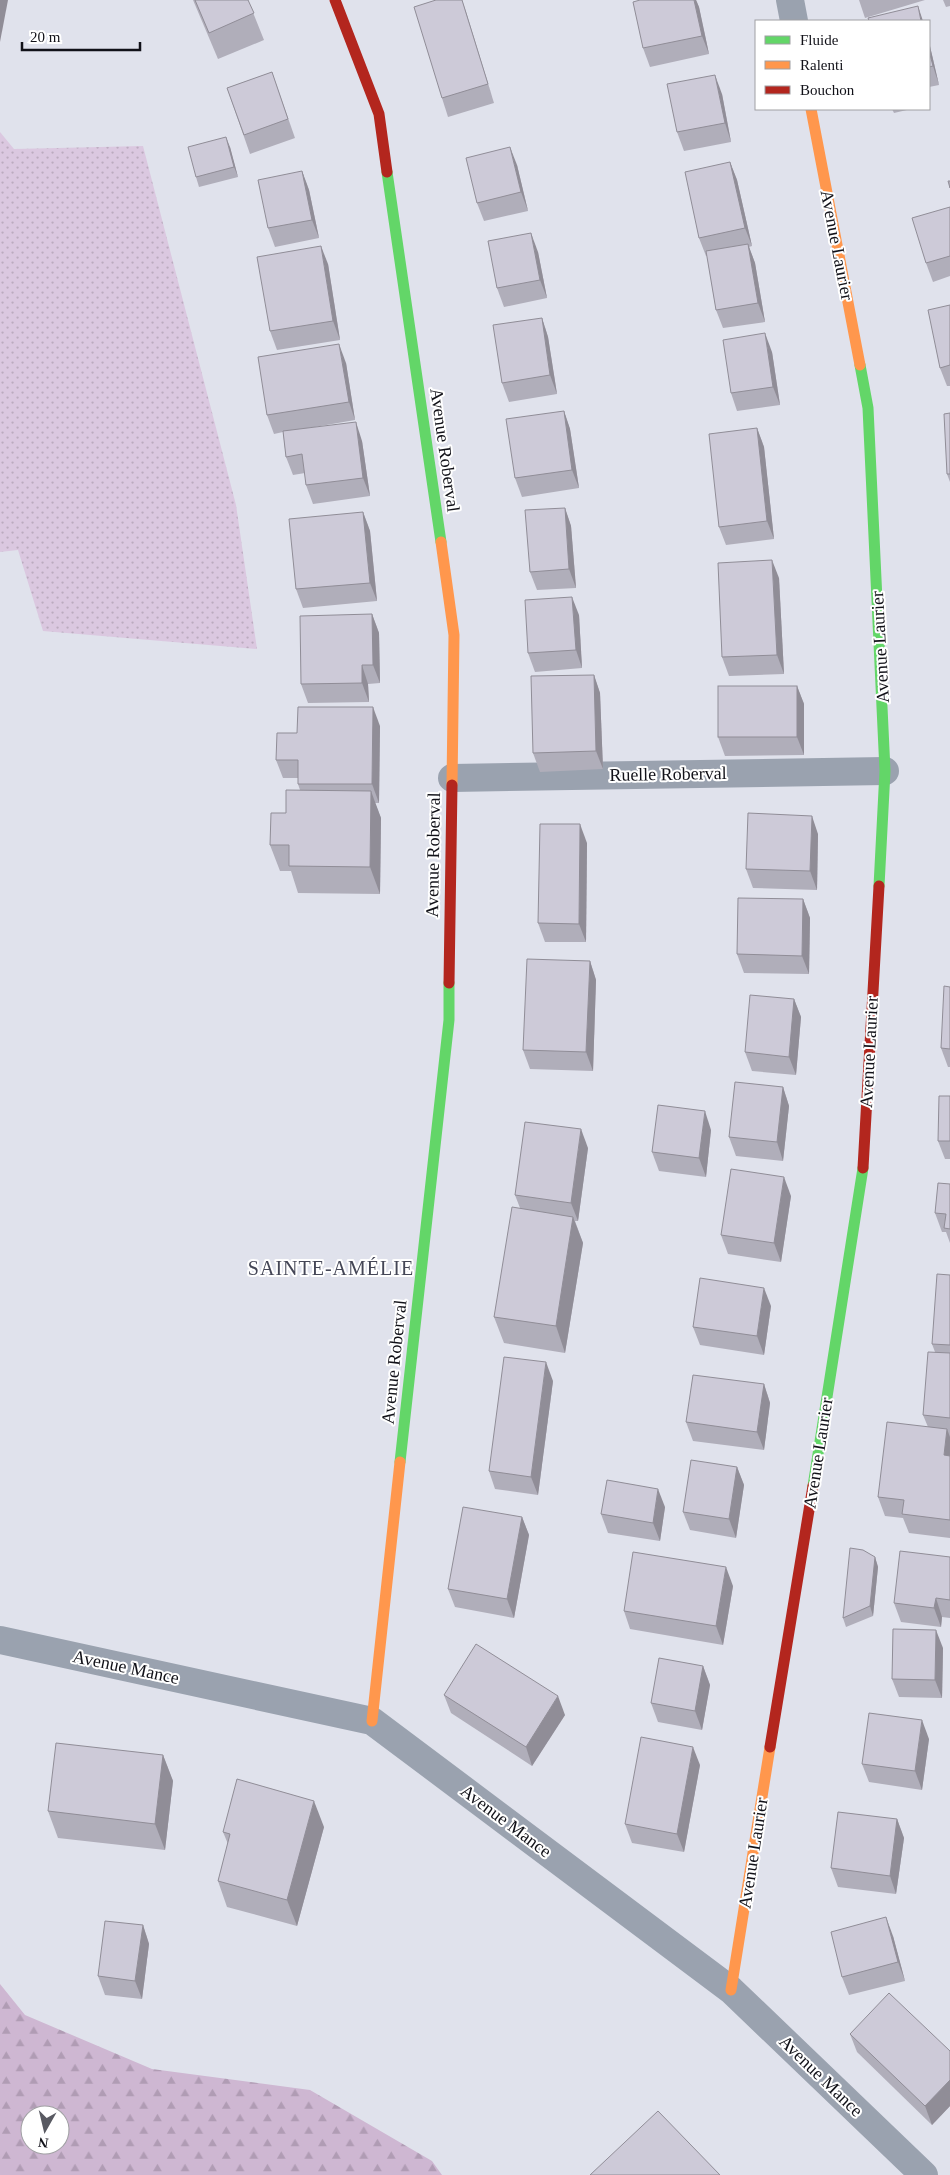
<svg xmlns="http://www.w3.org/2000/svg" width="950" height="2175" font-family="Georgia,serif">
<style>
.forest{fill:url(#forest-firs);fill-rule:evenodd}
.park{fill:url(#park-dots)}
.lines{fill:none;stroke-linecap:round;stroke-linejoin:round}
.street{stroke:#9aa2af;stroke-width:28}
.fast{stroke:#63d668;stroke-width:11}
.slow{stroke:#ff974d;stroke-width:11}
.jam{stroke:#b3261e;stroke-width:11}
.wall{fill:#b0aeba}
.shaded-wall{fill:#908d97}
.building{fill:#cdcad8;stroke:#908d97}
.labels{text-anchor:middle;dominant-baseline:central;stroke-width:4;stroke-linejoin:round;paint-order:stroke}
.street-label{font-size:18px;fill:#111118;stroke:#fff}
.quarter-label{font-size:20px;letter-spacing:1px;fill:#444656;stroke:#fff}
</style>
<defs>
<pattern id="forest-firs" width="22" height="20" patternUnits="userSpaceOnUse" patternTransform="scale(1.25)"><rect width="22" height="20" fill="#ceb7d2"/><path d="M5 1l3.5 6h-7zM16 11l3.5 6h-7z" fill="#b09cb4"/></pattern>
<pattern id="park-dots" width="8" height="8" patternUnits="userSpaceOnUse" patternTransform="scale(1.25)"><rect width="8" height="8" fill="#dbc8e0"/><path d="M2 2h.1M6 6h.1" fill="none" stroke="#bbabbf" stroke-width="1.8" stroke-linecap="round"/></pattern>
</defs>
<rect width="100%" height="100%" fill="#e0e2ec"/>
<path class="forest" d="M0,1984L25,2015L152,2069L310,2090L432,2161L442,2175H0ZM30,2115H60V2145H30Z"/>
<polygon class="park" points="0,132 14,149 143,146 236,505 257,649 43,631 18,550 0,552"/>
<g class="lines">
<g class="street">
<polyline points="790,0 794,21"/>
<polyline points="452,778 885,771"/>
<polyline points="0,1640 372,1721 731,1990 924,2175"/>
</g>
<g class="fast">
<polyline points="387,172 441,542"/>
<polyline points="860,365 868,408 885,771 879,886"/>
<polyline points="400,1462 449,1020 449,983"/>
<polyline points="813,1486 863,1168"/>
</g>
<g class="slow">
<polyline points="811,109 860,365"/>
<polyline points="441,542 454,635 452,785"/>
<polyline points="372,1721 400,1462"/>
<polyline points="731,1990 770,1747"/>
</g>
<g class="jam">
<polyline points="335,0 379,114 387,172"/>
<polyline points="449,983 452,785"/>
<polyline points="863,1168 879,886"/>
<polyline points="770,1747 813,1486"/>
</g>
</g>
<g class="wall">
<polygon points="193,0 248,0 264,40 218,59"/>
<polygon points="436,0 462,0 494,103 448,117 442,98"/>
<polygon points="640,0 696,0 699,7 709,54 650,67 643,48"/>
<polygon points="859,0 925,0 865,18"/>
<polygon points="943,0 950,0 950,6 946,7"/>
<polygon points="929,42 939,85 929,87"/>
<polygon points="272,72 295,138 250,154 227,88"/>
<polygon points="722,94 731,142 684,151 677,132"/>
<polygon points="892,109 911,109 894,113"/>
<polygon points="230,147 238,177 199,187 196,177"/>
<polygon points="730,162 737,180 752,246 749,247 755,263 765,322 723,328 716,310 707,256 706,256 699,238"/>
<polygon points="517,165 528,211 484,221 477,203"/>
<polygon points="302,171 309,190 319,238 275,247 268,228"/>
<polygon points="950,207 950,276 933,282 926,263"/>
<polygon points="538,252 547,298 504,307 497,288"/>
<polygon points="328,264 340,340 277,350 270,331"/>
<polygon points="950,305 950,386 947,386 940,368"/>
<polygon points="542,318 548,337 557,394 509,402 502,383"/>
<polygon points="772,352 780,405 737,411 731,393"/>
<polygon points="346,363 355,420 309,428 362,441 370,496 313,504 306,485 305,473 293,475 286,457 283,432 274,434 267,415"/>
<polygon points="564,411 570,429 579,488 522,497 515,478"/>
<polygon points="950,413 950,482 947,474"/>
<polygon points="757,428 764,447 774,539 726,545 719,527"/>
<polygon points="565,508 571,526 576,588 537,590 530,572"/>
<polygon points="363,512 370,531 377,601 303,608 296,589"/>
<polygon points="779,578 784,674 729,676 722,657"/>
<polygon points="372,614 379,633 380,683 368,684 369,702 308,703 301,684"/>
<polygon points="579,615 582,668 535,672 528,653"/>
<polygon points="594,675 600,693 603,769 540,772 533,753"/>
<polygon points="797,686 804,704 804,755 725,756 718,737"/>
<polygon points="380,726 379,803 375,803 381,818 380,894 298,893 291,871 280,871 270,845 286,813 300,790 298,784 298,778 283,778 276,760 297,733"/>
<polygon points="818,834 817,890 753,888 746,869"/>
<polygon points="587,843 586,942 545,942 538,923"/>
<polygon points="803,899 810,918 809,974 744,973 737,954"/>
<polygon points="590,961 596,980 593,1071 530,1069 523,1050"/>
<polygon points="950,987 950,1067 948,1067 941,1048"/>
<polygon points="794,999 801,1017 796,1075 752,1071 745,1052"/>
<polygon points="783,1087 789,1106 783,1161 736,1156 729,1137"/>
<polygon points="950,1096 950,1159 945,1159 938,1141"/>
<polygon points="711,1130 706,1177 659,1171 652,1152"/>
<polygon points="588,1148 578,1221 575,1221 583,1243 565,1353 504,1343 494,1317 520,1208 515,1195"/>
<polygon points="950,1184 950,1243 946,1232 942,1232 935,1213"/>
<polygon points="791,1196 781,1262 728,1254 721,1235"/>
<polygon points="950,1275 950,1538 909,1533 903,1518 885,1516 878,1497 928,1427 923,1415 935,1352 932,1344"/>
<polygon points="771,1306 764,1355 700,1345 693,1327"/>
<polygon points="553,1381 538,1495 495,1489 489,1471"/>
<polygon points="764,1384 770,1403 764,1450 693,1441 686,1422"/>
<polygon points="737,1467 744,1485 736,1538 690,1530 683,1512"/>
<polygon points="665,1507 660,1541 608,1533 601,1514"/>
<polygon points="522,1517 529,1535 514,1618 455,1607 448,1589"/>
<polygon points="875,1557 878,1567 873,1616 846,1627 843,1618"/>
<polygon points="950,1557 950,1618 942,1617 941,1627 901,1622 894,1603"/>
<polygon points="733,1586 723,1645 630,1629 624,1611"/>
<polygon points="943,1648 942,1698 899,1697 892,1679"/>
<polygon points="703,1666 710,1685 702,1730 658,1722 651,1703"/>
<polygon points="444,1695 565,1715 532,1766 451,1713"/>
<polygon points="929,1739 922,1790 869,1782 862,1764"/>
<polygon points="163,1755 173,1781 165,1850 58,1838 48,1811"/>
<polygon points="700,1765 684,1852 632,1843 625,1824"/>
<polygon points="897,1819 904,1838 896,1894 838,1887 831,1868"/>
<polygon points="324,1827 297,1926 227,1907 218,1881 228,1844 223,1832"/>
<polygon points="143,1925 149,1944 142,1999 105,1995 98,1976"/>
<polygon points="893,1936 905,1981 849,1995 842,1977"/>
<polygon points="850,2034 950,2051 950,2106 932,2125 857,2052"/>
</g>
<g class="shaded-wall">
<polygon points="0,0 8,0 0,42"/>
<polygon points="462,0 466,12 494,103 488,84"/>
<polygon points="694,0 696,0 699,7 709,54 702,36"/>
<polygon points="918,6 923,21 921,21"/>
<polygon points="929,42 939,85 933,66 929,51"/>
<polygon points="715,75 722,94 731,142 725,123"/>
<polygon points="226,137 230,147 238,177 234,167"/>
<polygon points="510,147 517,165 528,211 521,192"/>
<polygon points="730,162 737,180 752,246 745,228"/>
<polygon points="302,171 309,190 319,238 312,220"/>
<polygon points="531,233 538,252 547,298 540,280"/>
<polygon points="748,244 755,263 765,322 758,303"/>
<polygon points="321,246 328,264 340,340 333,321"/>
<polygon points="542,318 548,337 557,394 550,375"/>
<polygon points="765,333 772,352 780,405 773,387"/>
<polygon points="339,344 346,363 355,420 349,402"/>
<polygon points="564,411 570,429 579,488 572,470"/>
<polygon points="356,422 362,441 370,496 363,478"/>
<polygon points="757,428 764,447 774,539 767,521"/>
<polygon points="565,508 571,526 576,588 569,569"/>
<polygon points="363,512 370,531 377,601 370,583"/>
<polygon points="772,560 779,578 784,674 777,655"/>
<polygon points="572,597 579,615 582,668 576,650"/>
<polygon points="372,614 379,633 380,683 373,665"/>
<polygon points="362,665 368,684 369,702 362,683"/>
<polygon points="594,675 600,693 603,769 596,751"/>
<polygon points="797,686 804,704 804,755 797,737"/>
<polygon points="373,707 380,726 379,803 372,784"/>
<polygon points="371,791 381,818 380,894 370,867"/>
<polygon points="812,816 818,834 817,890 810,871"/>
<polygon points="580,824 587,843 586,942 579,924"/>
<polygon points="803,899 810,918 809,974 802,956"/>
<polygon points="590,961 596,980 593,1071 586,1052"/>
<polygon points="794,999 801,1017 796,1075 789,1057"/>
<polygon points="783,1087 789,1106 783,1161 777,1142"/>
<polygon points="705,1111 711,1130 706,1177 699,1158"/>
<polygon points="581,1129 588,1148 578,1221 571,1203"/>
<polygon points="784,1177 791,1196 781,1262 774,1243"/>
<polygon points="573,1217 583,1243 565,1353 556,1326"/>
<polygon points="764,1288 771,1306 764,1355 757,1336"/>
<polygon points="546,1362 553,1381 538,1495 531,1477"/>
<polygon points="764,1384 770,1403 764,1450 757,1432"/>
<polygon points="947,1429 950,1437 950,1471 944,1455"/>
<polygon points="737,1467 744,1485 736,1538 729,1519"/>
<polygon points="658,1489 665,1507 660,1541 653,1523"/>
<polygon points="522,1517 529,1535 514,1618 507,1599"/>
<polygon points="875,1557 878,1567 873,1616 870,1606"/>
<polygon points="726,1567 733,1586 723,1645 716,1626"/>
<polygon points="936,1598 942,1617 941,1627 934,1608"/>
<polygon points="936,1630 943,1648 942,1698 935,1680"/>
<polygon points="703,1666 710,1685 702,1730 695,1711"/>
<polygon points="558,1696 565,1715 532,1766 526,1747"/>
<polygon points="922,1720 929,1739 922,1790 915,1771"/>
<polygon points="693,1747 700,1765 684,1852 677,1834"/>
<polygon points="163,1755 173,1781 165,1850 155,1824"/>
<polygon points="314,1801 324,1827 297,1926 287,1900"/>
<polygon points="897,1819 904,1838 896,1894 890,1876"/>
<polygon points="886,1917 893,1936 905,1981 898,1962"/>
<polygon points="143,1925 149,1944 142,1999 135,1981"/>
<polygon points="950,2080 950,2106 932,2125 925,2106"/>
</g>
<g class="building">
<polygon points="195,0 248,0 254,13 209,33"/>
<polygon points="436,0 462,0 488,84 442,98 414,7"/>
<polygon points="640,0 694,0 702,36 643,48 633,2"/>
<polygon points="918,6 921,21 869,21 868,18"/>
<polygon points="929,51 933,66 929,67"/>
<polygon points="272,72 288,119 244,135 227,88"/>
<polygon points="715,75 725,123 677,132 667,84"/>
<polygon points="226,137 234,167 196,177 188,147"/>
<polygon points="510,147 521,192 477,203 466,158"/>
<polygon points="730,162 745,228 699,238 685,172"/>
<polygon points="302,171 312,220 268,228 258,180"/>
<polygon points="948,181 950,181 950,188"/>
<polygon points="950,207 950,256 926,263 912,218"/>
<polygon points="531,233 540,280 497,288 488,241"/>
<polygon points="748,244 758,303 716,310 706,251"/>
<polygon points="321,246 333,321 270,331 257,257"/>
<polygon points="950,305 950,365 940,368 928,310"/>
<polygon points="542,318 550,375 502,383 493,325"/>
<polygon points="765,333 773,387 731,393 723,340"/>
<polygon points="339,344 349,402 267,415 258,357"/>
<polygon points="564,411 572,470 515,478 506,419"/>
<polygon points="950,413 950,474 947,474 944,414"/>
<polygon points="356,422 363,478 306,485 302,454 286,457 283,431"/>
<polygon points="757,428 767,521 719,527 709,434"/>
<polygon points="565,508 569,569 530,572 525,510"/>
<polygon points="363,512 370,583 296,589 289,519"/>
<polygon points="772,560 777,655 722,657 718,563"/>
<polygon points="572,597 576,650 528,653 525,600"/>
<polygon points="372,614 373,665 362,665 362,683 301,684 300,616"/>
<polygon points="594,675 596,751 533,753 531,676"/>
<rect x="718" y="686" width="79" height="51"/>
<polygon points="298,707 373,707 372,784 298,784 298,760 276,760 277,733 297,733"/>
<polygon points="286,790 371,791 370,867 289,866 289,845 270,845 271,813 286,813"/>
<polygon points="748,813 812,816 810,871 746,869"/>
<polygon points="540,824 580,824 579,924 538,923"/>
<polygon points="738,898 803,899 802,956 737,954"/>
<polygon points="527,959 590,961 586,1052 523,1050"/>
<polygon points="944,986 950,987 950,1049 941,1048"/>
<polygon points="750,995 794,999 789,1057 745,1052"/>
<polygon points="735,1082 783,1087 777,1142 729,1137"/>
<polygon points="939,1096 950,1096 950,1141 938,1141"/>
<polygon points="658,1105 705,1111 699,1158 652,1152"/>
<polygon points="525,1122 581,1129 571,1203 515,1195"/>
<polygon points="731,1169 784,1177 774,1243 721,1235"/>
<polygon points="938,1183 950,1184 950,1229 944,1228 946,1214 935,1213"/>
<polygon points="512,1207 573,1217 556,1326 494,1317"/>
<polygon points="937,1274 950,1275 950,1345 932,1344"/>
<polygon points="700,1278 764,1288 757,1336 693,1327"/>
<polygon points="928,1352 950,1353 950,1418 923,1415"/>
<polygon points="504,1357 546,1362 531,1477 489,1471"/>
<polygon points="693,1375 764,1384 757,1432 686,1422"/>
<polygon points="887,1422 947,1429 944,1455 950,1456 950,1520 902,1514 904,1500 878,1497"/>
<polygon points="691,1460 737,1467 729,1519 683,1512"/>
<polygon points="607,1480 658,1489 653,1523 601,1514"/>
<polygon points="463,1507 522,1517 507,1599 448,1589"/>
<polygon points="850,1548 863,1550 875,1557 870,1606 843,1618"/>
<polygon points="900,1551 950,1557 950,1600 936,1598 934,1608 894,1603"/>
<polygon points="633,1552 726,1567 716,1626 624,1611"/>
<polygon points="893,1629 936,1630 935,1680 892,1679"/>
<polygon points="476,1644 558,1696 526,1747 444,1695"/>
<polygon points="659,1658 703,1666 695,1711 651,1703"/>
<polygon points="869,1713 922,1720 915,1771 862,1764"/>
<polygon points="641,1737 693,1747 677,1834 625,1824"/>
<polygon points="56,1743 163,1755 155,1824 48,1811"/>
<polygon points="237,1779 314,1801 287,1900 218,1881 230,1834 223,1832"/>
<polygon points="838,1812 897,1819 890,1876 831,1868"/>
<polygon points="886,1917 898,1962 842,1977 831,1932"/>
<polygon points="105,1921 143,1925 135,1981 98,1976"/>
<polygon points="889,1993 950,2051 950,2080 925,2106 850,2034"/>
<polygon points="658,2111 720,2175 590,2175"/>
</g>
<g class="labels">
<g class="street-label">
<text transform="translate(837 245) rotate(79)">Avenue Laurier</text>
<text transform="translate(445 450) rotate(82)">Avenue Roberval</text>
<text transform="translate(880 647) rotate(-93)">Avenue Laurier</text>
<text transform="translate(668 774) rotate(-1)">Ruelle Roberval</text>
<text transform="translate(433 855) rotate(-89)">Avenue Roberval</text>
<text transform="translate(869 1052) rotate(-87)">Avenue Laurier</text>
<text transform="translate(394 1362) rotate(-84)">Avenue Roberval</text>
<text transform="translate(818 1453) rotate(-81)">Avenue Laurier</text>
<text transform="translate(126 1667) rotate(12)">Avenue Mance</text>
<text transform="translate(506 1821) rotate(37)">Avenue Mance</text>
<text transform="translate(753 1853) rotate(-81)">Avenue Laurier</text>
<text transform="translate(821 2076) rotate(44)">Avenue Mance</text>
</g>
<g class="quarter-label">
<text x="331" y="1268">SAINTE-AMÉLIE</text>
</g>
</g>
<rect x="755" y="20" width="175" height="90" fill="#ffffff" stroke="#a0a0a3"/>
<rect x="765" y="36" width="25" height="8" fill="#63d668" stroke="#a0a0a3"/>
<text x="800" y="45" font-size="15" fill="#111118">Fluide</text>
<rect x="765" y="61" width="25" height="8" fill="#ff974d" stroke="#a0a0a3"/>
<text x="800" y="70" font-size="15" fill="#111118">Ralenti</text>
<rect x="765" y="86" width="25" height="8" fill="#b3261e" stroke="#a0a0a3"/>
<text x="800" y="95" font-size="15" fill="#111118">Bouchon</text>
<g transform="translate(45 2130) rotate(188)"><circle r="24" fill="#ffffff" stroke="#a0a0a3"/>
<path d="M0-4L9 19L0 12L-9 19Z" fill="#595a62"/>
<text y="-8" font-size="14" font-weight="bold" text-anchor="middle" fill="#111118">N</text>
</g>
<path d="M22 42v8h118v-8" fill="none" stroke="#111118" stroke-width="2.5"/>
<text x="30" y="42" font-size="15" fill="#111118" stroke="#ffffff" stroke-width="4" paint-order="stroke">20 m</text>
</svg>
